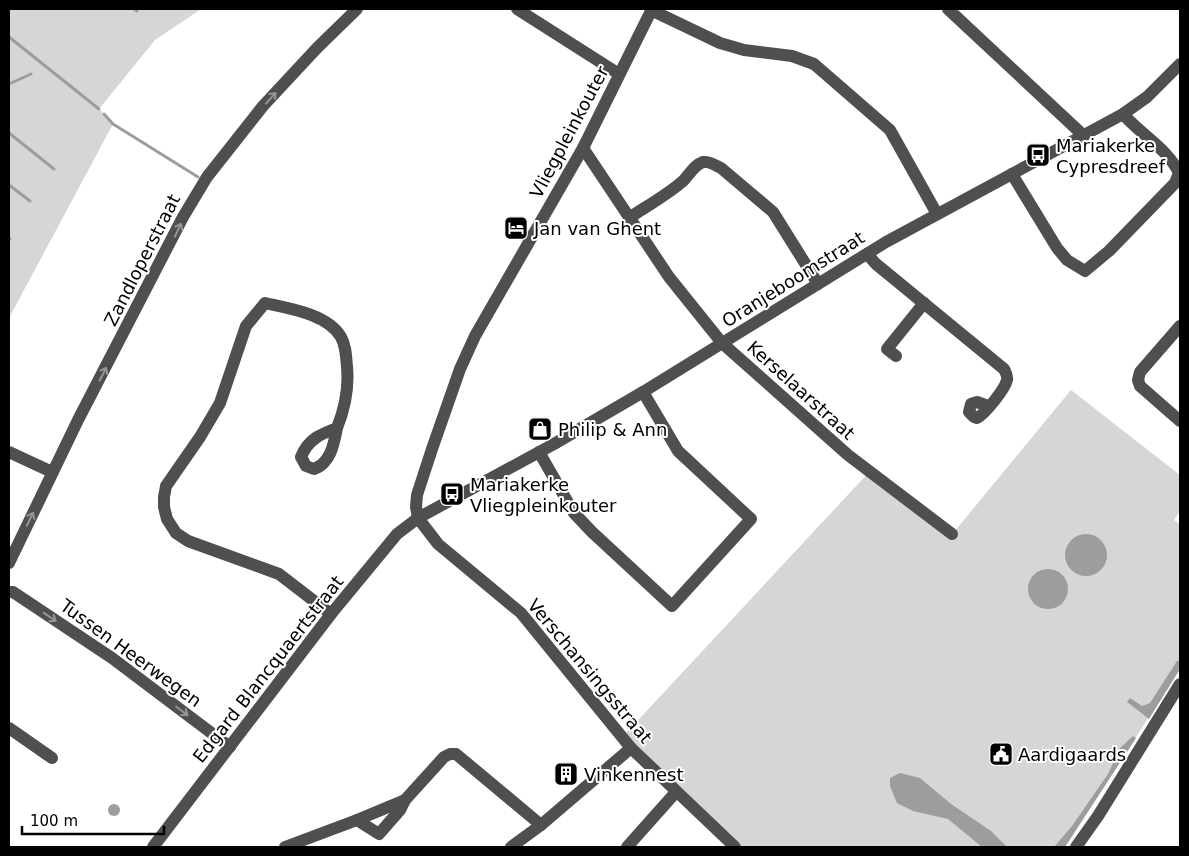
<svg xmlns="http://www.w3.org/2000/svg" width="1189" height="856" font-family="'DejaVu Sans',sans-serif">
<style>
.green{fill:#d6d6d6}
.water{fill:#9d9d9d}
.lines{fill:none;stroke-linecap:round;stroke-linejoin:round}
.stream{stroke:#9d9d9d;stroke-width:3}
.minor{stroke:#4f4f4f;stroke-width:12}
.oneway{stroke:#959595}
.labels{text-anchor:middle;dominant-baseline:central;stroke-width:4;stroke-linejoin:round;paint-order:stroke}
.street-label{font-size:18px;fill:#000;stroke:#fff}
.poi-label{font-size:18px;fill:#000;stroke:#fff;text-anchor:start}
</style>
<rect width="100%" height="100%" fill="#fff"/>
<g class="green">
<polygon points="9,9 201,9 155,40 99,109 113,124 9,318"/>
<polygon points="1071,390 1180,475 1180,511 1174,520 1180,524 1180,669 1065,847 740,847 636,745 626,733 872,469 954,532"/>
</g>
<g class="water">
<circle cx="1086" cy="555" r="21"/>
<circle cx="1048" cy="589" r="20"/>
<polygon points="1177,661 1180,661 1180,669 1149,719 1127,702 1130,698 1142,706 1150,703"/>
<polygon points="1133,736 1136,738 1065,847 1054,847 1072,826 1108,774 1120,748"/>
<polygon points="900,773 920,778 951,804 991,831 1007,847 982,847 948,819 913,811 897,803 890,786 890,778"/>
<circle cx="114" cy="810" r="6"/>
</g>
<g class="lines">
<g class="stream">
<polyline points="134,9 137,11"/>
<polyline points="9,37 99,109"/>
<polyline points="9,84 31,74"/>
<polyline points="104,114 113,124 198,177"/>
<polyline points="9,133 54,169"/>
<polyline points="9,185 30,201"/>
<polyline points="9,238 10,239"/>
</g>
<g class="minor">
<polyline points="517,9 619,74"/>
<polyline points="652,9 583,148 475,336 460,369 432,449 417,495 416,507 418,518 438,544 521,613 631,748 735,847"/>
<polyline points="948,9 1084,136"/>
<polyline points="651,10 720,43 744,50 792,56 814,64 890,130 937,214"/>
<polyline points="583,148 669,277 722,343 848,455 952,534"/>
<path d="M1012,174L1057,248L1067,260L1085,271L1109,251L1175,183L1179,173C1168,149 1140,134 1123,114"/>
<path d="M629,218C647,206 667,195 683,181C689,175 694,165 703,162C709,161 715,165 721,168L773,212L818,284"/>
<path d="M867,254L876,264L1004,369C1006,373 1008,376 1007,380C1005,389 985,414 977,418L974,417L969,412L971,404L977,402L988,406"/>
<polyline points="1180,326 1140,372 1138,380 1140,386 1180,421"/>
<polyline points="896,356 887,349 924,303"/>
<polyline points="9,452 52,472"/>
<polyline points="539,452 574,513 592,532 672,606 751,519 678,451 643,392"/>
<polyline points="9,563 78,420 183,217 207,177 263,106 317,48 357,9"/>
<polyline points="9,592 13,592 112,658 230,747"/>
<path d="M331,614L279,574L188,541L176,533L167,519L164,507V497L166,486L200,437L220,403L246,326L265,303C288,308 328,314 341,337C346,346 346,356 347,367C349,388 345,408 337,428C321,434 308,439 301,457L306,466L314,469C331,463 334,443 337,428"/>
<polyline points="9,728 52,758"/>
<polyline points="357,820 405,800"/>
<polyline points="153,847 331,614 397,534 418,518 554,444 643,392 886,242 1123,114 1147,97 1180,64"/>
<polyline points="285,847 357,820 379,834 400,810 405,800 444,757 450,754 456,754 541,825"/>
<polyline points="511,847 541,825 631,748"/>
<polyline points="627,847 676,792"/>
<polyline points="1076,847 1098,816 1180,684"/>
</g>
</g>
<defs><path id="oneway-shaft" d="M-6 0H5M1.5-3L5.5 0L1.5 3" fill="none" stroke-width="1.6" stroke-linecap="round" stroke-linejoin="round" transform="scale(1.25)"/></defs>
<g class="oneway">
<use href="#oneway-shaft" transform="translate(271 98) rotate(-48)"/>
<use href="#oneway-shaft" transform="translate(178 230) rotate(-65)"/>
<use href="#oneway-shaft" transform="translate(103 374) rotate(-63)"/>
<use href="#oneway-shaft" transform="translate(30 519) rotate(-64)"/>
<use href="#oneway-shaft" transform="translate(50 617) rotate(34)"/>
<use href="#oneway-shaft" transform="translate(182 711) rotate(37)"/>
</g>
<defs>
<g id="bus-square" transform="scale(1.25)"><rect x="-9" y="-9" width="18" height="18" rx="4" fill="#000" stroke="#fff"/><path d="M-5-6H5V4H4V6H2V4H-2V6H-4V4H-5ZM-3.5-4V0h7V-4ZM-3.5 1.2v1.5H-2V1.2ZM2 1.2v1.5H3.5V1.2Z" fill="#fff"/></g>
<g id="hotel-square" transform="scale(1.25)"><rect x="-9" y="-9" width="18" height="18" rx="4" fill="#000" stroke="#fff"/><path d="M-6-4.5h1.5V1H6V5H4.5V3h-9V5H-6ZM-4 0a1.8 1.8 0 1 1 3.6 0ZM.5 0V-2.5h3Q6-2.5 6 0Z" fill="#fff"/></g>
<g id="shop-square" transform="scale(1.25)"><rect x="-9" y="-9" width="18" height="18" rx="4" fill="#000" stroke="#fff"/><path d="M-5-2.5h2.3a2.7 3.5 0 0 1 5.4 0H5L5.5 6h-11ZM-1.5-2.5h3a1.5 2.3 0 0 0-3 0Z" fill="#fff"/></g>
<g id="civic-square" transform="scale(1.25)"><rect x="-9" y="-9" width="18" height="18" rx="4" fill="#000" stroke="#fff"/><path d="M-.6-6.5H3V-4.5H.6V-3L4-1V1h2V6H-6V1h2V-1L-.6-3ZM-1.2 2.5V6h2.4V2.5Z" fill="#fff"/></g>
<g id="building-square" transform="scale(1.25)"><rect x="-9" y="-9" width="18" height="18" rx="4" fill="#000" stroke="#fff"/><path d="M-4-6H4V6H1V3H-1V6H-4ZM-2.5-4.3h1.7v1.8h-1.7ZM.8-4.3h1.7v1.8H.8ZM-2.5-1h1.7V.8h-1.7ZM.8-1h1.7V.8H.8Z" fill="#fff"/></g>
</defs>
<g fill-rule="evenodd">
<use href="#bus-square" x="1038" y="155"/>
<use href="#hotel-square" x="516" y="228"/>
<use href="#shop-square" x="540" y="429"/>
<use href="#bus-square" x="452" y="494"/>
<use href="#civic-square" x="1001" y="754"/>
<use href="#building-square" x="566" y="774"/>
</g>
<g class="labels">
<g class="street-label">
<text transform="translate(569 132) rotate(-62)">Vliegpleinkouter</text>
<text transform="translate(142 260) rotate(-63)">Zandloperstraat</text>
<text transform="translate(793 279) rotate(-32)">Oranjeboomstraat</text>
<text transform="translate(801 390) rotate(42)">Kerselaarstraat</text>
<text transform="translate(131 653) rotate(36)">Tussen Heerwegen</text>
<text transform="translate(268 669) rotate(-52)">Edgard Blancquaertstraat</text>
<text transform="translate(590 671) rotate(50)">Verschansingsstraat</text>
</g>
<g class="poi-label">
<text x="1056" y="145">Mariakerke<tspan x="1056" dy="21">Cypresdreef</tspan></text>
<text x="534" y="228">Jan van Ghent</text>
<text x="558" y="429">Philip &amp; Ann</text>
<text x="470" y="484">Mariakerke<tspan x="470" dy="21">Vliegpleinkouter</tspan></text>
<text x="1018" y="754">Aardigaards</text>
<text x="584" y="774">Vinkennest</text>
</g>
</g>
<rect width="1189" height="856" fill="none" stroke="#000000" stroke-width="20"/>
<path d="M22 826v8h142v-8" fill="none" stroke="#000000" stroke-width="2.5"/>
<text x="30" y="826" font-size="15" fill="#000000" stroke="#ffffff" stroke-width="4" paint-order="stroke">100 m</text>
</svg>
